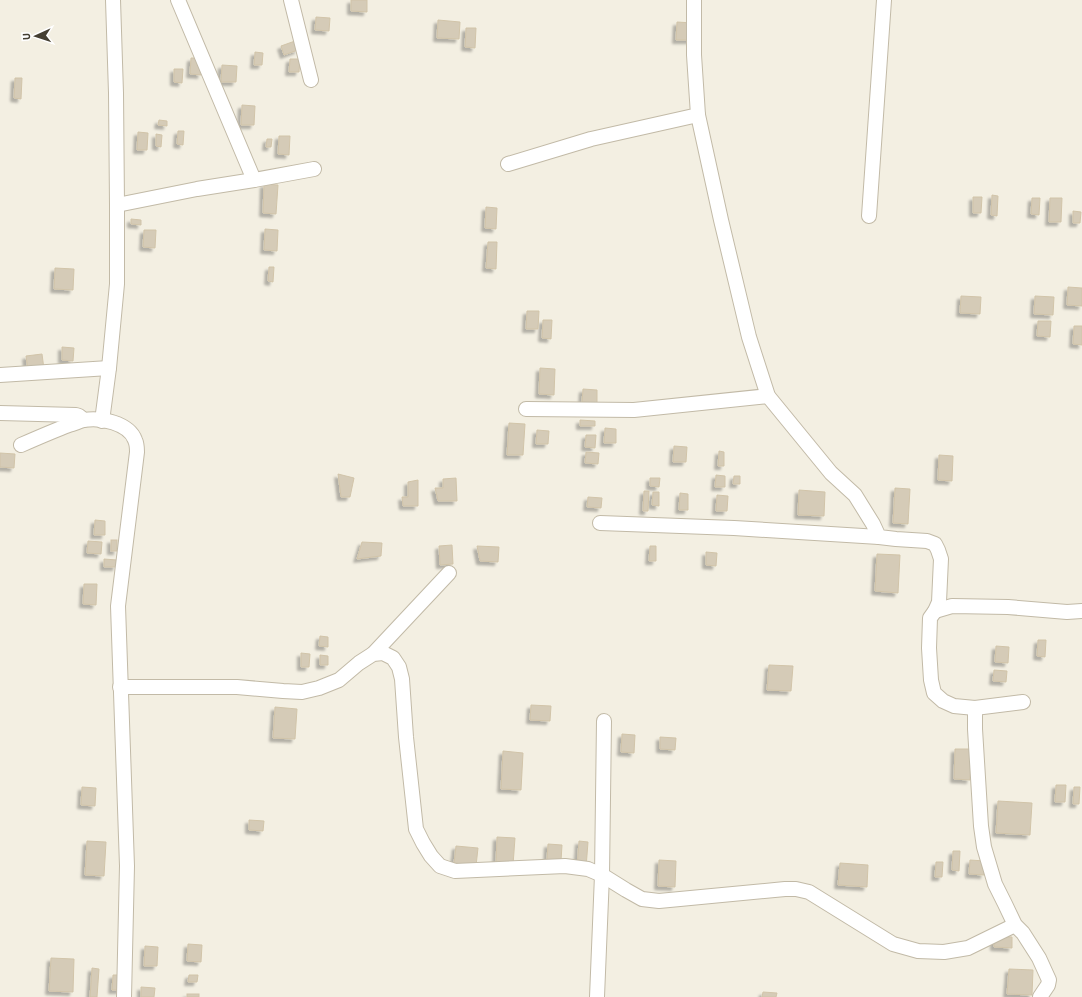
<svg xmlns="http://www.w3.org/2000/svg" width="1082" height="997" font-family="'Source Sans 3',sans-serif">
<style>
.building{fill:#d5cbb7;stroke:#d1c4a9;filter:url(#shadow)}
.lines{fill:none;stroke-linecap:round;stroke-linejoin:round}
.minor-casing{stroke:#c2baa7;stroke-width:16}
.minor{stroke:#fff;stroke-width:14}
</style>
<defs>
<filter id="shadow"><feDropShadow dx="-3.5" dy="3.5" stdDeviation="1" flood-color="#0004"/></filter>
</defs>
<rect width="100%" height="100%" fill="#f3efe2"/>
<g class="building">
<polygon points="351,0 367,0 367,12 351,11"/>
<polygon points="316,17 330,18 329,31 315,30"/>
<polygon points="438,20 460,22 459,39 437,38"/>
<polygon points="677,22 693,23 692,40 676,40"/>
<polygon points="466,28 476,28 475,48 465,47"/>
<polygon points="295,41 298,50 284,55 281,46"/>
<polygon points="255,52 263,53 262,65 254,65"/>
<polygon points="191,58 202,58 201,75 190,74"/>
<polygon points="290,59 300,59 299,72 289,72"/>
<polygon points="222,65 237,66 236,82 221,82"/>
<polygon points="174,69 183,69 182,83 174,82"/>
<polygon points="15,78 22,78 21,99 14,98"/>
<polygon points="242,105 255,106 254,125 241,125"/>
<polygon points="159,120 167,121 167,126 158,125"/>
<polygon points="178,131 184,131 183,145 177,144"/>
<polygon points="138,132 148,133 147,150 137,150"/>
<polygon points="156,134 162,135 161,147 156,146"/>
<polygon points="279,136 290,136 289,155 278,154"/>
<polygon points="267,139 272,139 271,147 266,147"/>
<polygon points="264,184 278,185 276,214 263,213"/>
<polygon points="992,195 998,196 997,216 991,215"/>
<polygon points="973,197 982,197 981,213 973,213"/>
<polygon points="1032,198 1040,198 1039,215 1031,214"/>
<polygon points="1050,198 1062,198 1061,222 1049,222"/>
<polygon points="486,207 497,208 496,229 485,228"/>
<polygon points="1073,211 1081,212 1080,223 1073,223"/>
<polygon points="131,219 141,220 141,225 131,224"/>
<polygon points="265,229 278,230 277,251 264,250"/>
<polygon points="144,230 156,230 155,248 143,247"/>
<polygon points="488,242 497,242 496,269 486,268"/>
<polygon points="269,267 274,267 273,282 268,281"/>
<polygon points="55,268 74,269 73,290 54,289"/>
<polygon points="1068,287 1082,288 1082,306 1067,305"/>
<polygon points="961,296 981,297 980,314 960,313"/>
<polygon points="1035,296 1054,297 1053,315 1034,314"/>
<polygon points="527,311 539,311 538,329 526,329"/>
<polygon points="543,320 552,320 551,339 542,338"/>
<polygon points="1038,321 1051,321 1050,337 1037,336"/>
<polygon points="1074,326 1082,326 1082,345 1073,344"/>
<polygon points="62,347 74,348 73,361 62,360"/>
<polygon points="42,354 44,369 28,371 26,356"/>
<polygon points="540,368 555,369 554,395 539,394"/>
<polygon points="583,389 597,390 597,403 582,402"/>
<polygon points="580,420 595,421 595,426 580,426"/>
<polygon points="509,423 525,424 523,455 507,455"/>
<polygon points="605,428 616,429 616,443 604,443"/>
<polygon points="537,430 549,431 548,444 536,444"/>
<polygon points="586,435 596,435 595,448 585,447"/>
<polygon points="674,446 687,447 686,462 673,462"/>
<polygon points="719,451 724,452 724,466 718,466"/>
<polygon points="586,452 599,453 598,464 585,463"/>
<polygon points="0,453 15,454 14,468 0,467"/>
<polygon points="939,455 953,456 952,481 938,480"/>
<polygon points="338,474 354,478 350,497 341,497"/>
<polygon points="716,475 725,476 725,487 715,487"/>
<polygon points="734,476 740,476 740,484 733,484"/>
<polygon points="456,478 457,501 438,501 435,488 443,488 443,479"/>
<polygon points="650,478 660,478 659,487 650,486"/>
<polygon points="418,480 418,506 403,506 402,497 408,497 408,482"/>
<polygon points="895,488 910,489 908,524 893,523"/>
<polygon points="799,490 825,492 824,516 798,515"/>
<polygon points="644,491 649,491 648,511 643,511"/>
<polygon points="653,492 659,492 659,506 652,505"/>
<polygon points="680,493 688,494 688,510 679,510"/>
<polygon points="717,495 728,496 727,511 716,511"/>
<polygon points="588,497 602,498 601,508 587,507"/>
<polygon points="95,520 105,521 105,535 94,535"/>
<rect x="111" y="540" width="6" height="11"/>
<polygon points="88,541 102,542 101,554 87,553"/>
<polygon points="362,542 382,543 381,556 357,559"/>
<polygon points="452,545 453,564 440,565 439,546"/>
<polygon points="477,546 499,547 498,562 480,561"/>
<polygon points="650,546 656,546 656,561 649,561"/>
<polygon points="706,552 717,553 716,566 706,565"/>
<polygon points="877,554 900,555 898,593 875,591"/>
<polygon points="104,559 117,560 116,567 104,567"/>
<polygon points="84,584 97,584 96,605 83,604"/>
<polygon points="320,636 328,637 328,647 319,646"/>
<polygon points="1038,640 1046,640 1045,657 1037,656"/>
<polygon points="996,646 1009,647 1008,663 995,662"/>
<polygon points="301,653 310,654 309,667 301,667"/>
<polygon points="320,655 328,656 328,665 320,665"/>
<polygon points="769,665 793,666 791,691 767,690"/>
<polygon points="994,670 1007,671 1006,682 993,681"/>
<polygon points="531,705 551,706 550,721 530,720"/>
<polygon points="275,707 297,709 295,739 273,738"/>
<polygon points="622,734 635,735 634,753 621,752"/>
<polygon points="660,737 676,738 675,750 660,749"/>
<polygon points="955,749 972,749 970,780 954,779"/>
<polygon points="503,751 523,753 521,790 501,789"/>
<polygon points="1056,785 1066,785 1065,802 1055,802"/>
<polygon points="82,787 96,788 95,806 81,805"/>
<polygon points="1074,787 1080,787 1079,804 1073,804"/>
<polygon points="998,801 1032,803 1030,835 996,833"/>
<polygon points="249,820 264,821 263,831 249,830"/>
<polygon points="497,837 515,838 513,865 496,864"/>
<polygon points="87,841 106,842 104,876 85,875"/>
<polygon points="579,841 588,842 586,868 577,867"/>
<polygon points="548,844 562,845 561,861 547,860"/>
<polygon points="456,846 478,848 476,866 454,863"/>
<polygon points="953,851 960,851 959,871 952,870"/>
<polygon points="659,860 676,861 675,887 658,886"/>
<polygon points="970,860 985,861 984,875 969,874"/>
<polygon points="936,862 943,862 942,877 935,877"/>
<polygon points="840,863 868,865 867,887 838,885"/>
<polygon points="994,936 1012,937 1012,948 994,947"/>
<polygon points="188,944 202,945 201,962 187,961"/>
<polygon points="145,946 158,947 157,966 144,966"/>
<polygon points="51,958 74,959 73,992 49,991"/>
<polygon points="92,968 99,969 97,997 90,997"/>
<polygon points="1009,969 1033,970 1032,995 1007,994"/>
<polygon points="113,975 122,975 121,990 112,990"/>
<polygon points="189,975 198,975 197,982 188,982"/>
<polygon points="141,987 155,988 154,997 141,997"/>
<polygon points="763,992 777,993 776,997 762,997"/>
<rect x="187" y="994" width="12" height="3"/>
</g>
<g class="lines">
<g class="minor-casing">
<g id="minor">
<polyline points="178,0 254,180"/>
<polyline points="291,0 311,80"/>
<polyline points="698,115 721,220 749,337 768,396 831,473 855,495 873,524 879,537 896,539 927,541 935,544 938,550 941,559 939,602 935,611 930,618 929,648 931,680 934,693 943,701 954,706 975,708"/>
<polyline points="508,164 591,139 698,115 694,55 694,0"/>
<polyline points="117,205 197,189 254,180 314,169"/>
<polyline points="869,216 884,0"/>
<polyline points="0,375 109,368"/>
<polyline points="526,409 634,410 768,396"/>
<polyline points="0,413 76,415 79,416 84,420"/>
<polyline points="102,421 109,368 117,284 117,205 116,93 113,0"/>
<path d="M21,445C37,438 53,431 69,425C74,424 79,421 84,420C100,417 129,423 135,440C137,444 137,448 137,452L118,606L127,866L124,997"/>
<polyline points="600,523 734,528 879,537"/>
<polyline points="935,611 952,606 1008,607 1067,612 1082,611"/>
<polyline points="373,654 449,573"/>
<polyline points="120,687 237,687 283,691 302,692 319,688 339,680 359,663 373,654 383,653 393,658 399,667 402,679 406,737 416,829 423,843 431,856 440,866 455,871 565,866 588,869 602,875 626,890 642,899 659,901 785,889 796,889 809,892 893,944 918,951 944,952 968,948 1015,925"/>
<polyline points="1023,702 975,708 975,729 981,826 984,847 995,884 1005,904 1015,925 1023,933 1039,958 1049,980 1048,985 1040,997"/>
<polyline points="597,997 602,875 604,721"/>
</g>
</g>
<use href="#minor" class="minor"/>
</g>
<g transform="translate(36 36) rotate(267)" stroke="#ffffff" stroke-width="3" paint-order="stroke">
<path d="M0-3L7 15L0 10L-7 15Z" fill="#453f32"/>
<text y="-6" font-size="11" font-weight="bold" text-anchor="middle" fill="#453f32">U</text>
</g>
</svg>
